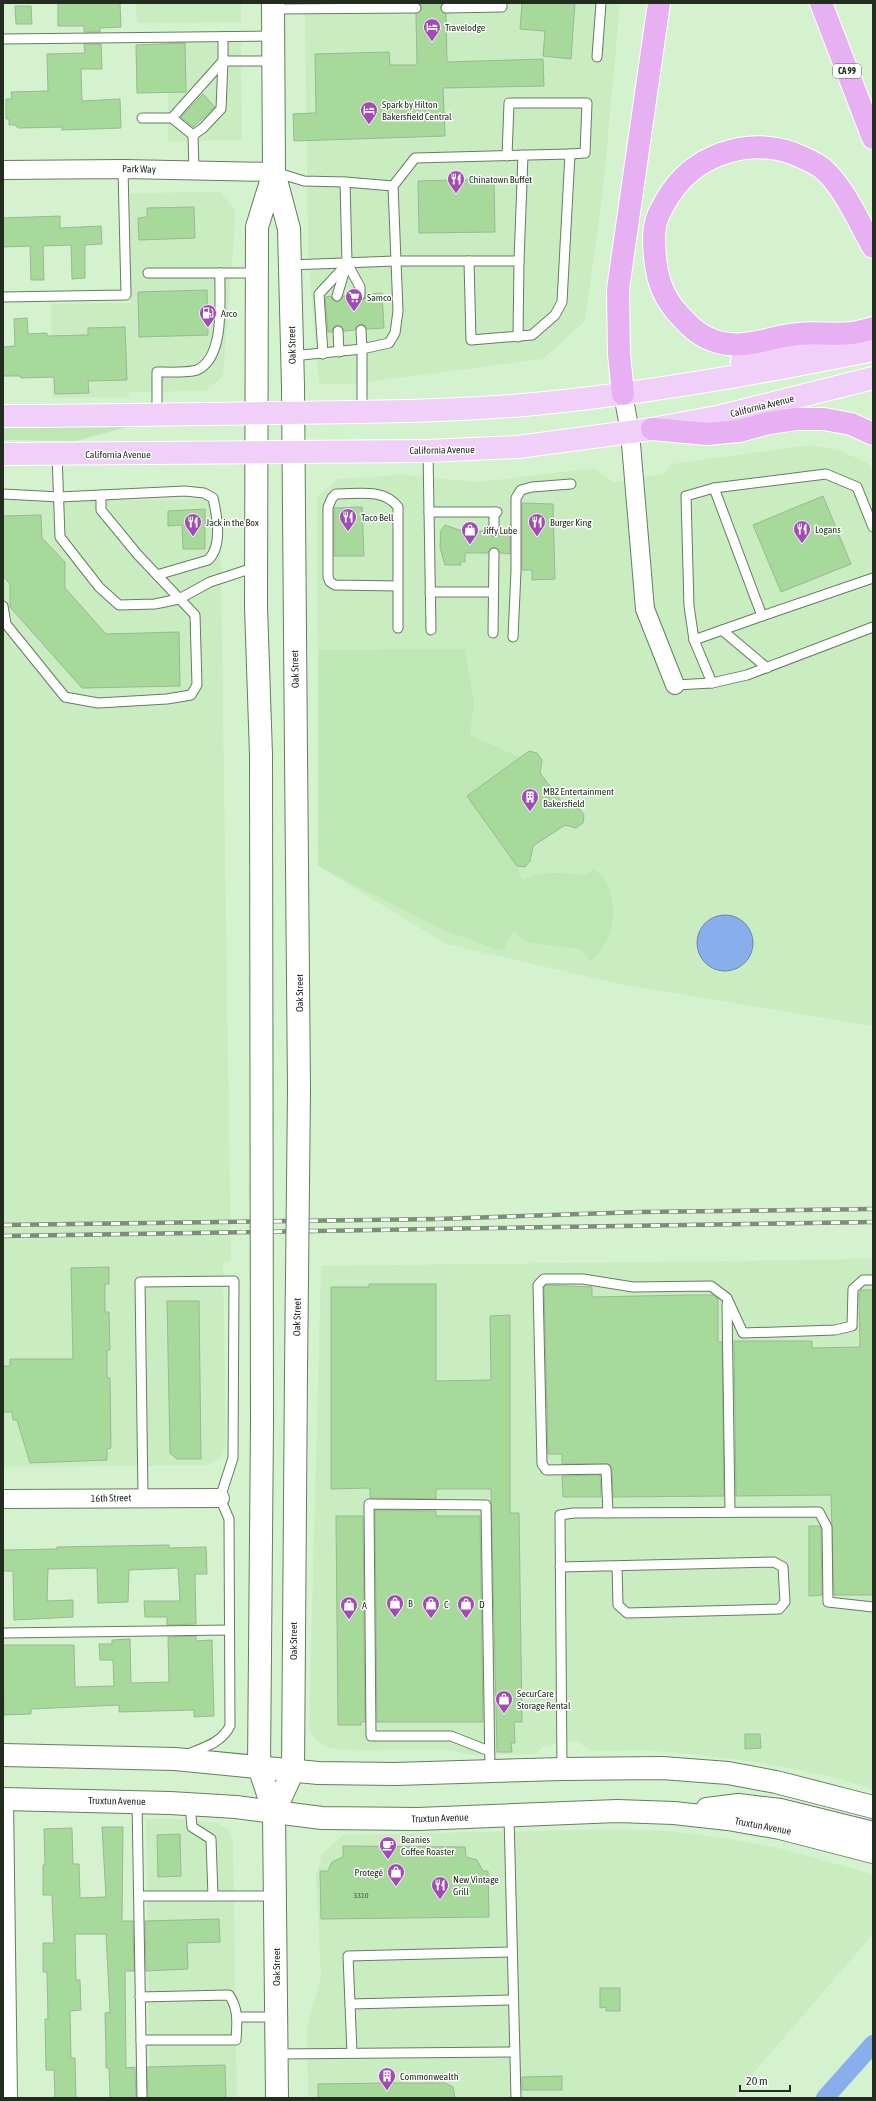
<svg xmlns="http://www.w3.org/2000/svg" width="876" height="2101" font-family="'Asap Condensed',sans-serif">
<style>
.built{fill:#c9ecc1}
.green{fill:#bee7b5}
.water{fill:#88aeec;stroke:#6987af}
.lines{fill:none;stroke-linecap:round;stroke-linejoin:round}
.canal{stroke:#88aeec;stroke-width:18}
.building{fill:#a7d99b;stroke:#9bb795}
.lane-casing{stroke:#647f5e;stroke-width:11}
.street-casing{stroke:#647f5e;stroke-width:20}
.secondary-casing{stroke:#647f5e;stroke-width:24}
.primary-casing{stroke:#fff;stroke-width:24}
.highway-casing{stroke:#fff;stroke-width:24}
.lane{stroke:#fff;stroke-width:9}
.street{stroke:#fff;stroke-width:18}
.secondary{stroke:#fff;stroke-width:22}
.primary{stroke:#f0d0f8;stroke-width:22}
.highway{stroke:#e6b0f3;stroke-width:22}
.rail-casing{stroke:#7b8f77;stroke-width:4.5}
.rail{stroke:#fff;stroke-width:3;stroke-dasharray:9;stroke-linecap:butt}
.secondary-bridge-casing{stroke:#647f5e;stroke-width:24;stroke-linecap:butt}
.secondary-bridge{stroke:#fff;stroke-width:22}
.labels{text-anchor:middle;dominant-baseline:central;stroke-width:3;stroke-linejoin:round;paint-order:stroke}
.number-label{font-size:8px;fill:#43583f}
.shield{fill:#fff;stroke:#646c63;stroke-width:1}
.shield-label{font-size:9px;font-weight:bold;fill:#222d20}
.poi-label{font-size:10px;fill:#222d20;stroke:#fff;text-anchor:start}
.street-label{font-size:10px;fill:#222d20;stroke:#fff}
</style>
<rect width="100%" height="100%" fill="#d5f2ce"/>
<g class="built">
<polygon points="136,3 241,3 241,22 137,23"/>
<polygon points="305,3 620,3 603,191 585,321 543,359 350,384 319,384 308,255"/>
<polygon points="241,37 242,140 168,141 168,38"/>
<polygon points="220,192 236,211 223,376 206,391 129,392 129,397 52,398 51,304 131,303 130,193"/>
<polygon points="813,445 840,451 866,462 873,469 873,1026 624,985 446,944 318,866 317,497 338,479 401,475 480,482 594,468 613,482 664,474 672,464"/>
<polygon points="3,490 62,492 119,500 212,499 220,507 231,1261 223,1261 226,1447 221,1458 208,1465 3,1467"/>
<polygon points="873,1259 873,1789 828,1776 763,1763 682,1753 640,1750 590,1751 577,1741 545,1745 535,1754 471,1755 444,1749 359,1750 328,1748 316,1740 309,1729 321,1266"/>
<polygon points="146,1819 176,1819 217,1823 228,1829 233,1838 237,2098 150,2098"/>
<polygon points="617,1829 667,1831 731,1839 782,1849 873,1874 873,1934 732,2098 308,2098 307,2027 321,1977 316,1876 322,1854 343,1835"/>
</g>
<g class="green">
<polygon points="130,426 76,441 3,440 3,427"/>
<path d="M465,649L474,703L470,735L519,757L467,796L517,866L522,880C544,870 563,873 586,875L594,869C615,880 617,916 609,936C605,946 599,954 591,961L581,949L530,943L524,941L514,931L502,951L443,930L318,866L319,650Z"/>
</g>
<circle class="water" cx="725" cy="943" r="28"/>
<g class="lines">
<polyline class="canal" points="825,2098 873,2044"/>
</g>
<g class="building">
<polygon points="58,3 120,3 121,27 100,28 100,32 84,32 84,26 58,26"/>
<polygon points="419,3 443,3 440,8 446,14 447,62 543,59 544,86 443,88 445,136 294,141 293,114 316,113 315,54 389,52 390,65 416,65 417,63 416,14 422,8"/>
<polygon points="522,3 575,3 571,59 543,56 545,31 520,29"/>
<polygon points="15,6 31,6 32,24 16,24"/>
<polygon points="185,43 186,92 137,93 136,45"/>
<polygon points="84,44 101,44 102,69 81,69 82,101 120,99 121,128 62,130 62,127 18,128 15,125 9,125 9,119 6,119 6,99 12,99 11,92 48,91 47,54 85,53"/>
<polygon points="203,94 215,107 193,127 181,117"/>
<polygon points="494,179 495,232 419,233 418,181"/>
<polygon points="194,207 195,238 139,240 138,218 147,217 147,208"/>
<polygon points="60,216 60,228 101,226 102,244 85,245 85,278 72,279 71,245 43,246 44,280 31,280 30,246 3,247 3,218"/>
<polygon points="207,290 208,335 139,337 138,292"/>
<polygon points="382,293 384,328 367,329 364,325 360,324 355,330 344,331 341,326 337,325 333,328 332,332 328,332 325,297 331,296 333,300 338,302 343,296 354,295 357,300 360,301 365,298 366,294"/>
<polygon points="27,318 28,334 47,333 47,336 88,335 88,328 125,327 127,380 88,381 89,393 55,394 54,377 21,378 20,376 3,376 3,347 15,346 14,319"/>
<polygon points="823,496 851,564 781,592 753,525"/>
<polygon points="522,503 553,504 555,579 532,580 532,570 522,570"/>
<polygon points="362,507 364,556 334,556 334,508"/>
<polygon points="205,509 205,549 183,549 182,525 168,526 168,511"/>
<polygon points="41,515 42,538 65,562 65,588 106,634 179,632 180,686 82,688 10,607 10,584 3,576 3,516"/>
<polygon points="445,525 462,531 488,531 489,534 494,537 497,536 500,531 510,531 510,554 500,553 497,548 494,547 489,550 488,553 465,553 465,562 460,562 461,565 445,565 440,547 441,530"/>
<polygon points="529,751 537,753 542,760 540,773 564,805 579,808 584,815 583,823 576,828 565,825 533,846 530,861 525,867 517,866 467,796"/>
<polygon points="109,1267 109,1284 105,1284 105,1312 109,1312 110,1350 107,1350 107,1378 110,1378 111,1448 107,1449 107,1460 30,1463 17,1420 13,1420 12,1412 3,1412 3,1366 10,1366 10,1359 73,1359 71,1268"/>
<polygon points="369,1284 436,1284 436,1381 491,1380 490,1316 510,1315 510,1513 519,1513 522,1722 514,1722 515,1743 511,1743 512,1752 497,1752 491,1489 436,1489 436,1499 370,1498 370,1488 331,1489 331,1287 369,1287"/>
<polygon points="546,1285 592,1287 592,1297 687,1295 713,1295 718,1298 718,1342 722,1342 724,1496 613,1497 612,1469 609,1464 562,1464 562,1454 548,1454 544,1287"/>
<polygon points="861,1290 873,1290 873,1595 834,1595 831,1495 736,1496 734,1341 812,1341 812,1348 860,1347 859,1295"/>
<polygon points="167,1301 199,1301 201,1459 177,1459 170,1453"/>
<polygon points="600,1475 601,1497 563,1497 562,1476"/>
<polygon points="375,1510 436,1511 436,1516 480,1516 483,1722 377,1722"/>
<polygon points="336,1516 363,1516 365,1722 361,1722 361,1725 338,1725"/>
<polygon points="809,1526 820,1526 821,1529 822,1595 809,1596"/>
<polygon points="169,1545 169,1548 206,1547 207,1574 195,1574 196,1624 167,1625 167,1617 145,1617 144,1601 180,1601 178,1568 129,1570 128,1602 98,1603 97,1568 48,1569 47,1601 73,1600 73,1617 14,1620 13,1571 3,1571 3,1550 57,1549 57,1547"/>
<polygon points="196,1636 196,1641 212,1640 214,1716 194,1717 194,1710 119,1712 119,1705 31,1709 31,1714 4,1715 3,1645 74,1645 75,1687 114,1686 113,1660 100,1660 99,1644 112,1644 112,1640 130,1639 131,1683 169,1682 168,1637"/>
<polygon points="745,1734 760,1734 761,1748 745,1749"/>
<polygon points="102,1827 123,1827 122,1921 133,1921 134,1971 125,1971 126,2068 135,2067 136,2098 110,2098 109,2068 106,2068 106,2051 105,2013 110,2012 106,1934 75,1934 76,1980 80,1980 81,2010 70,2011 71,2058 75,2058 76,2098 55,2098 54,2070 46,2070 45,2019 48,2019 47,1972 43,1972 43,1943 54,1943 52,1895 43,1895 43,1865 45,1865 44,1829 72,1828 73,1864 79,1864 80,1898 106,1897"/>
<polygon points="180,1834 181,1876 158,1877 157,1835"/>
<polygon points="343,1846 465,1847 466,1857 477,1860 483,1871 488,1871 489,1917 321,1919 320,1871 328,1871 332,1862 343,1857"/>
<polygon points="219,1919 220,1942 187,1943 188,1969 146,1971 145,1921"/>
<polygon points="600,1988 620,1988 620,2011 606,2011 606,2007 600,2008"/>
<polygon points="225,2065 226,2098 148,2098 147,2067"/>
<polygon points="562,2076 562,2090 522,2090 522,2077"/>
<polygon points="393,2083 445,2083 453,2087 455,2098 318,2098 318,2084"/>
</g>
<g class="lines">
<g class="lane-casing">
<g id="lane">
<polyline points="446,8 502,7 502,3"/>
<polyline points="273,9 416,8"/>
<polyline points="3,39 274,36"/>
<polyline points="597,57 601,3"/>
<polyline points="142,118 172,118"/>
<polyline points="193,135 172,118 223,61 223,37"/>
<polyline points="507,156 509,103 587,103 585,153 570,154"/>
<polyline points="194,170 193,135 203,128 221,109 223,61 274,61"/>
<polyline points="275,172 304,181 345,182 393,186 415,158 570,154 562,302 555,315 532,335 471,340 469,261 395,261 290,265"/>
<polyline points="469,261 519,261 518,337"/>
<polyline points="519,261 523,155"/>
<polyline points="347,263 360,287 360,295"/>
<polyline points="148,273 256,273"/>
<polyline points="337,296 347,263 345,182"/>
<polyline points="3,297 126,295 123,169"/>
<polyline points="361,330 362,349 389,343 395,333 398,311 393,186"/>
<polyline points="338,331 339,352"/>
<polyline points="323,354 319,294 345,266"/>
<polyline points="292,356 362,349 362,412"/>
<path d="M157,415V372C167,372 189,373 197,370C226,357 219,299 220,273"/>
<polyline points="428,451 431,630"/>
<polyline points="57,454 60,537 99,587 119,605 155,604 179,599 210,582 256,567"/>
<polyline points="3,494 60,497 101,495 101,510 138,555 195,615 197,685 191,695 167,699 98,703 65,697 6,624 3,606"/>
<path d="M101,495L185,491L204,493L213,498C217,516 223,546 208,560L157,575"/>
<polyline points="429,512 497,512"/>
<polyline points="494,531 494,512"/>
<path d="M398,586L335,585L330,582L328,577V507L332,498L336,494C357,494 384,488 398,507V628"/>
<polyline points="430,592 493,592"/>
<polyline points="762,616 873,578"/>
<polyline points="722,630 767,668"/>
<polyline points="493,633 494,553"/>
<polyline points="513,637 516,571 516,498 521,490 532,487 571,484"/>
<polyline points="694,640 762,616 714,488"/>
<polyline points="712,683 694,640 689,606 686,496 714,488 826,474 857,487 873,527"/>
<polyline points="675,685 712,683 747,675 873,627"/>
<polyline points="727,1304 730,1512"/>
<path d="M143,1497L140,1282L234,1281L233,1458L220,1498L229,1519L230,1726C221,1743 205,1747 188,1754"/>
<polyline points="608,1513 606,1469 546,1470 542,1464 538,1285 544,1279 583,1279 633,1287 711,1286 727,1298 743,1333 835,1330 852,1326 853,1289 863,1280 873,1280"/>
<polyline points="560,1567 774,1562 783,1567 785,1602 779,1609 627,1613 618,1605 617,1566"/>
<polyline points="3,1633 229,1630"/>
<polyline points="489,1751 451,1736 371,1736 369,1504 486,1505 490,1771"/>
<polyline points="562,1769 560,1515 574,1513 819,1512 827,1527 828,1602 873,1607"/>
<polyline points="137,1801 142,2098"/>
<polyline points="190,1804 192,1827 211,1839 213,1896"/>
<polyline points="509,1815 516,2098"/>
<polyline points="139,1896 275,1896"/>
<polyline points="512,1952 348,1956 350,2004 513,2000"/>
<path d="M140,1997L229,1995C239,2009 237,2024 236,2040H141"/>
<polyline points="350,2004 352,2053"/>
<polyline points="237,2017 276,2017"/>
<polyline points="276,2054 514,2052"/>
</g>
</g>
<g class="street-casing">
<g id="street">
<polyline points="3,170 123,169 274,172"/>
<polyline points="623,394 630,432 645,609 675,685"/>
<polyline points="3,1499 220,1498"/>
<polyline points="4,1799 8,2098"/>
</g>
</g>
<g class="secondary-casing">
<g id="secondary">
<polyline points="273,3 274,172 289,229 293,386 296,755"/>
<polyline points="261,755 256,607 257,227 274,172"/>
<polyline points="262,1423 259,1767 274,1812 277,2098"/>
<polyline points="3,1755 175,1759 318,1773 395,1774 562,1769 662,1768 728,1773 776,1782 873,1807"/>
<polyline points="3,1799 170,1803 236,1807 322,1818 418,1819 617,1811 674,1813 728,1819 780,1828 873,1852"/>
<polyline points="707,1809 738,1805 780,1810 873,1833"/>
<polyline points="274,1812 293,1771 296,1370"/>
</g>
</g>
<g class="primary-casing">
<g id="primary">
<polyline points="742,361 838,337"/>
<path d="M3,416C92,416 182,414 271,413C359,412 447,412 535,404C648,393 761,373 873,350"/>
<polyline points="3,454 428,451 518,447 652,429 722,416 873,378"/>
</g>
</g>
<g class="highway-casing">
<g id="highway">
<polyline points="821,3 873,138"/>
<path d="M873,247C858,221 845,188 822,168C814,162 802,157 792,153C745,137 692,156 667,199C662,208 656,217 655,227C653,237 654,247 655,257C657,278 662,294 675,310C687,324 699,337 718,342C746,350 771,336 798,334C816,332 835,335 852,333C859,332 866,330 873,328"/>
<polyline points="623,394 619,354 618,289 659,3"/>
<polyline points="652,429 707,434 739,431 769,423 796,419 824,419 851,424 873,434"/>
</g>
</g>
<use href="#lane" class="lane"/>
<use href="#street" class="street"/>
<use href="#secondary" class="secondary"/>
<use href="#primary" class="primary"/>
<use href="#highway" class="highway"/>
<g class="rail-casing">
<g id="rail">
<polyline points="3,1225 438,1219 640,1212 873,1209"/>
<polyline points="3,1236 873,1222"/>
</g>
</g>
<use href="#rail" class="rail"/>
<g class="secondary-bridge-casing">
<g id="secondary-bridge">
<polyline points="261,755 262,1423"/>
<polyline points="296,755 299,1091 296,1370"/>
</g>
</g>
<use href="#secondary-bridge" class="secondary-bridge"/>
</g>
<defs>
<g id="hotel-pin" transform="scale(0.9)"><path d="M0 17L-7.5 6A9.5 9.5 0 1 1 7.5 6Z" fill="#a34ab7" stroke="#fff"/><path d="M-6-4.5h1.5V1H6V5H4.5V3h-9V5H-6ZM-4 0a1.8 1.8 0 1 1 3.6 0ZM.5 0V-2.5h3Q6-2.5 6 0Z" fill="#fff"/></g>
<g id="restaurant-pin" transform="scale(0.9)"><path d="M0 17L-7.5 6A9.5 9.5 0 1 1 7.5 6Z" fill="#a34ab7" stroke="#fff"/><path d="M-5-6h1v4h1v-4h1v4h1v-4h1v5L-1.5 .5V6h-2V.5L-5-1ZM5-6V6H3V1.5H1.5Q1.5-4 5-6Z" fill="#fff"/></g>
<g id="supermarket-pin" transform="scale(0.9)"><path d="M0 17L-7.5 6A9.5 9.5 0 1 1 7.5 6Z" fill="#a34ab7" stroke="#fff"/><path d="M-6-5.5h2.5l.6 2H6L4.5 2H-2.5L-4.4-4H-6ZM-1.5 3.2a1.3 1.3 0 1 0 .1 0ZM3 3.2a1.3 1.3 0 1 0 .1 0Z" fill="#fff"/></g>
<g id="fuel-pin" transform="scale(0.9)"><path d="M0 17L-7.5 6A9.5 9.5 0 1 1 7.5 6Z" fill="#a34ab7" stroke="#fff"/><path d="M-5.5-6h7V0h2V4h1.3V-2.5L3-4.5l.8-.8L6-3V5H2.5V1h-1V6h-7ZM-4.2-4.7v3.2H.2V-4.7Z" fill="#fff"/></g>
<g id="shop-pin" transform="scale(0.9)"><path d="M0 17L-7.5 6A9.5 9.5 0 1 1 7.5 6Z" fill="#a34ab7" stroke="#fff"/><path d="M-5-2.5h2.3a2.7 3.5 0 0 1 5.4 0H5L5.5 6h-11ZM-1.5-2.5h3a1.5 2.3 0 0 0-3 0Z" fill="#fff"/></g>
<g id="building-pin" transform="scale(0.9)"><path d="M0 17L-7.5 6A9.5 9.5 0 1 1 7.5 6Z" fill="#a34ab7" stroke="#fff"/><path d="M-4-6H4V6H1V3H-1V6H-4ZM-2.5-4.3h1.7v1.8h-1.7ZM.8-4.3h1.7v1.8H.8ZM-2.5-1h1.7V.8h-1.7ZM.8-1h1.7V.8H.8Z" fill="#fff"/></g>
<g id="cafe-pin" transform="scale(0.9)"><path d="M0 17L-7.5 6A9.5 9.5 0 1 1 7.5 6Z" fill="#a34ab7" stroke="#fff"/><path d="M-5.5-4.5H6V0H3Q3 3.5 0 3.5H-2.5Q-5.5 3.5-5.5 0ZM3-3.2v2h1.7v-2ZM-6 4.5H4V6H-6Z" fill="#fff"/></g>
</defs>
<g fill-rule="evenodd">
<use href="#hotel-pin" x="432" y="27"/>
<use href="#hotel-pin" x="369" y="110"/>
<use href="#restaurant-pin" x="456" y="179"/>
<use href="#supermarket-pin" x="354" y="297"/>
<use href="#fuel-pin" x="208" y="313"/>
<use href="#restaurant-pin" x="348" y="517"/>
<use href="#restaurant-pin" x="193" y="522"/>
<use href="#restaurant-pin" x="537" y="522"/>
<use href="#restaurant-pin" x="802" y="529"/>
<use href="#shop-pin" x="470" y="530"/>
<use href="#building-pin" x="530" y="797"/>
<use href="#shop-pin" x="395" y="1603"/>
<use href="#shop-pin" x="431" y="1604"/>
<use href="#shop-pin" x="466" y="1604"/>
<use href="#shop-pin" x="349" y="1605"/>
<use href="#shop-pin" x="504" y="1699"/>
<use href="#cafe-pin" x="388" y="1845"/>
<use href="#shop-pin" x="396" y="1872"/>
<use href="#restaurant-pin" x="440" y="1885"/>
<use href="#building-pin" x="387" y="2076"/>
</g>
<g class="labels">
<g class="number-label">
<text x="361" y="1895">3310</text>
</g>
<rect class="shield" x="833" y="64" width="28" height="14" rx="3"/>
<g class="shield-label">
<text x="847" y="71">CA 99</text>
</g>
<g class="poi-label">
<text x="445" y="27">Travelodge</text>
<text x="382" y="104">Spark by Hilton<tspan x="382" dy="12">Bakersfield Central</tspan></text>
<text x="469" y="179">Chinatown Buffet</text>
<text x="367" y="297">Samco</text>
<text x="221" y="313">Arco</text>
<text x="361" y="517">Taco Bell</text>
<text x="206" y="522">Jack in the Box</text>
<text x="550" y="522">Burger King</text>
<text x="815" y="529">Logans</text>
<text x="483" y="530">Jiffy Lube</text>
<text x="543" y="791">MB2 Entertainment<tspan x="543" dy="12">Bakersfield</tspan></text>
<text x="408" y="1603">B</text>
<text x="444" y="1604">C</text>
<text x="479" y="1604">D</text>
<text x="362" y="1605">A</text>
<text x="517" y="1693">SecurCare<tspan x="517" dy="12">Storage Rental</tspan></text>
<text x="401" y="1839">Beanies<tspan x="401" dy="12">Coffee Roaster</tspan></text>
<text x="383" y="1872" text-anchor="end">Protegé</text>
<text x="453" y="1879">New Vintage<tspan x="453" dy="12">Grill</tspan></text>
<text x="400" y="2076">Commonwealth</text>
</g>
<g class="street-label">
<text transform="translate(139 169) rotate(1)">Park Way</text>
<text transform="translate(292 345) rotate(-91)">Oak Street</text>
<text transform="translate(762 406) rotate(-14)">California Avenue</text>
<text transform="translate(442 450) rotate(-1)">California Avenue</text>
<text x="118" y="454">California Avenue</text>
<text transform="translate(295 669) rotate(-91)">Oak Street</text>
<text transform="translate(299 993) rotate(-90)">Oak Street</text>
<text transform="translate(297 1317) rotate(-89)">Oak Street</text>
<text transform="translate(111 1498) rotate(-1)">16th Street</text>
<text transform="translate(293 1641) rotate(-90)">Oak Street</text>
<text transform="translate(117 1801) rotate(1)">Truxtun Avenue</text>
<text transform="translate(440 1818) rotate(-2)">Truxtun Avenue</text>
<text transform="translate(763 1826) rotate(11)">Truxtun Avenue</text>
<text transform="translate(276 1967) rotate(-90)">Oak Street</text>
</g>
</g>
<rect width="876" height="2101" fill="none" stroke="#222d20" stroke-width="8"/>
<path d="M740 2085v6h50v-6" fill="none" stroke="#222d20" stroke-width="2"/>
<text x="746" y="2085" font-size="12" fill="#222d20" stroke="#ffffff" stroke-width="3" paint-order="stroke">20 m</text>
</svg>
